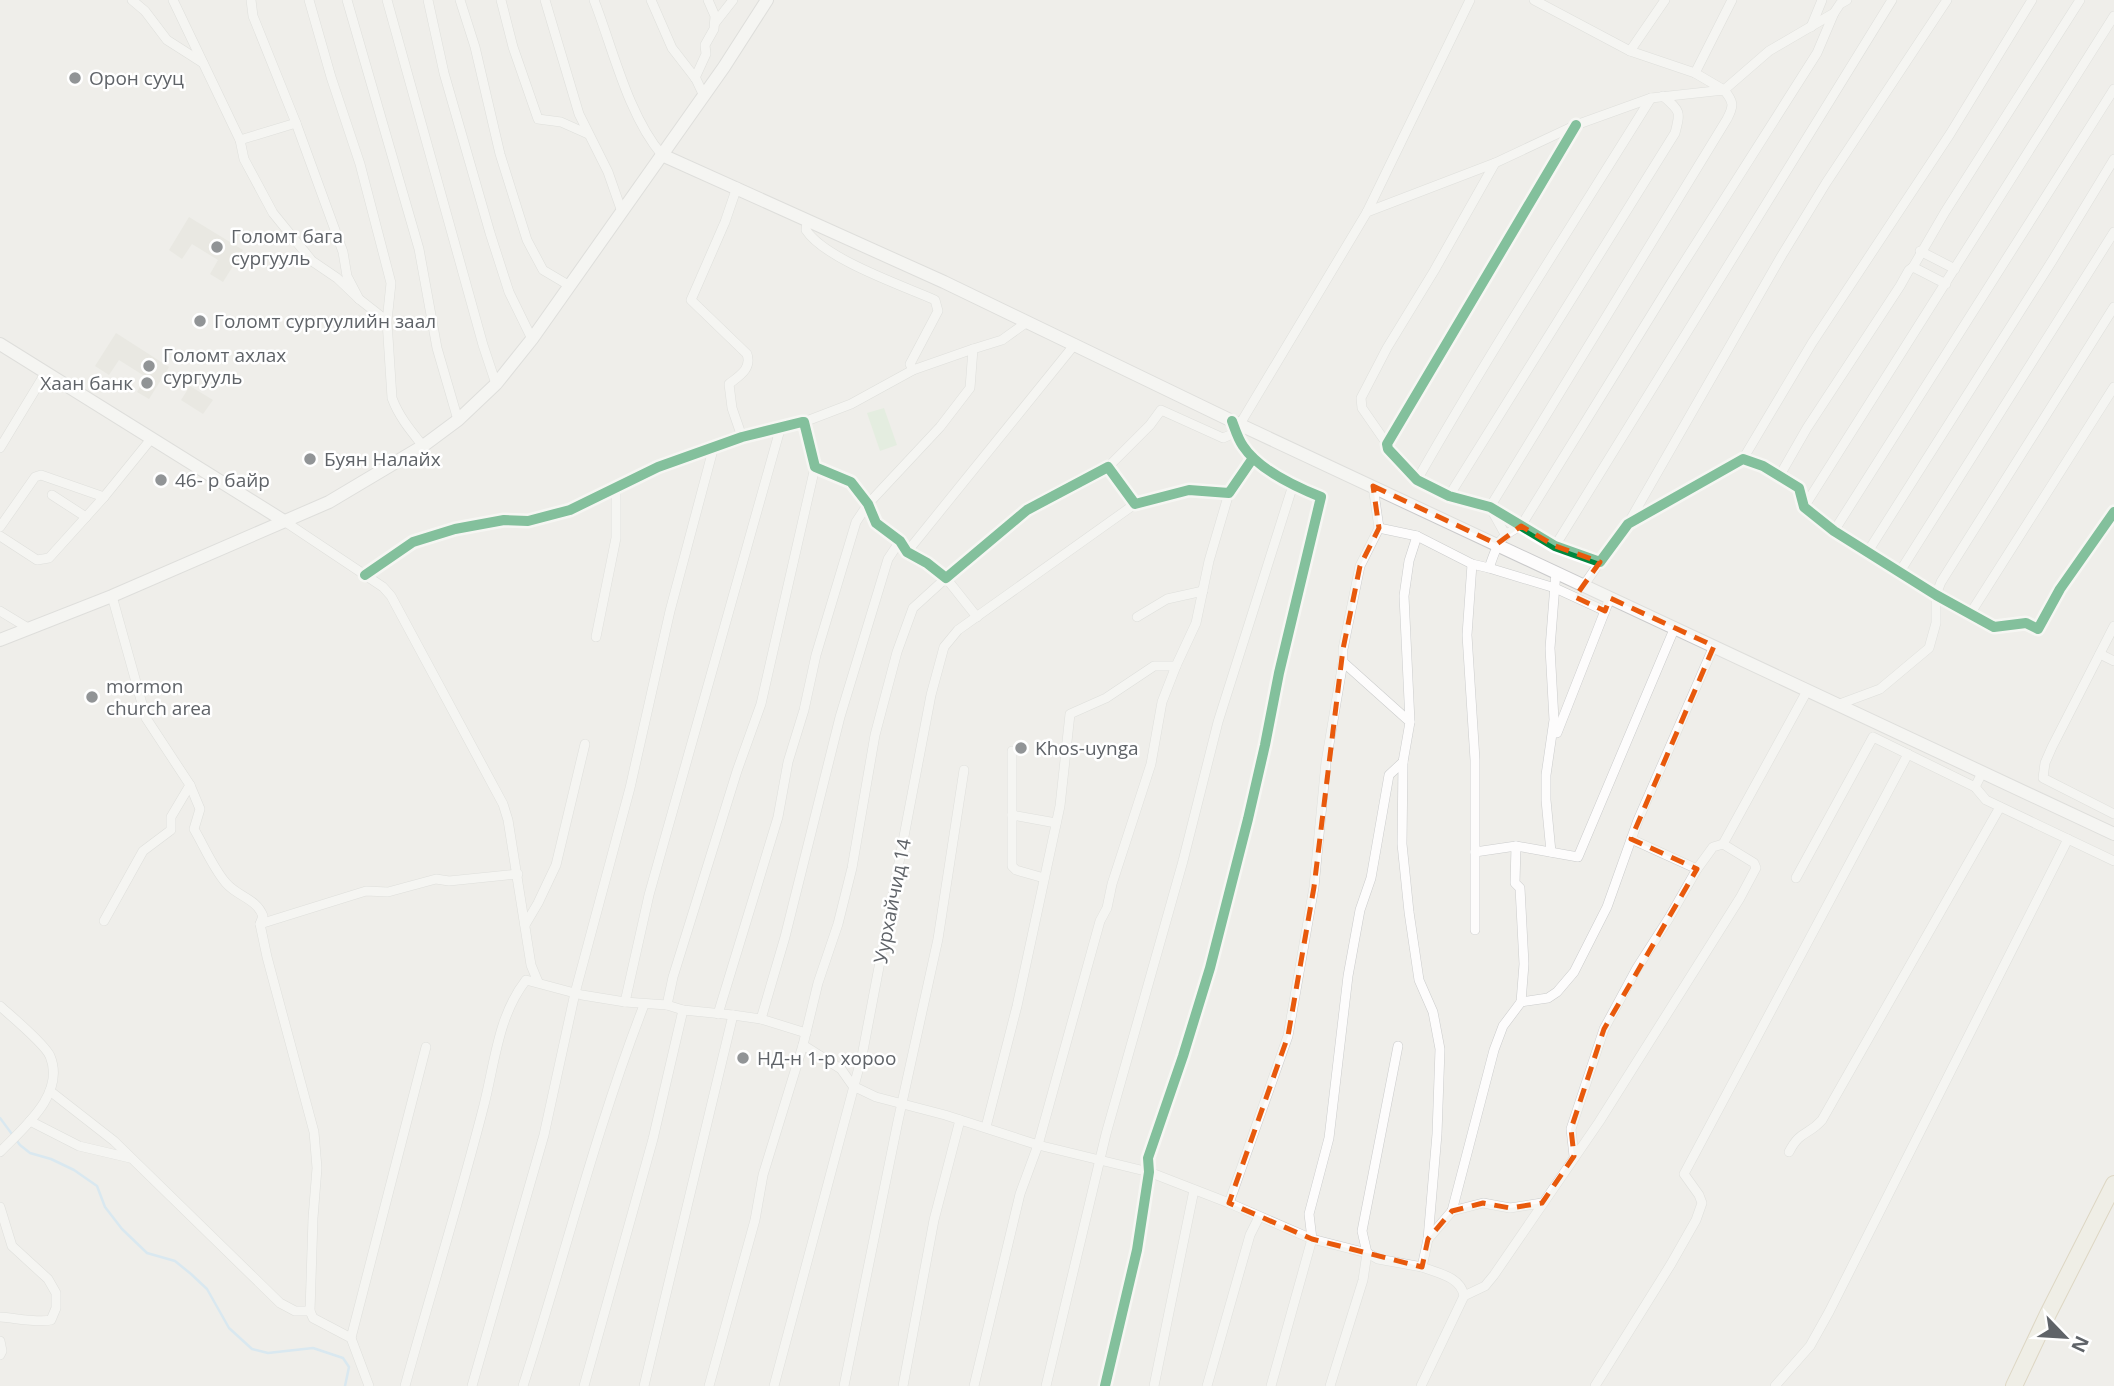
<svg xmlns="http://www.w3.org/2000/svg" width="2114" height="1386" font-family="'Open Sans',sans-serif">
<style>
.education{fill:#e2e0da}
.green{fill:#d8ebd6}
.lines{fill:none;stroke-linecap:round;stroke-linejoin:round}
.stream{stroke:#bfe0f9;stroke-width:2.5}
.street-casing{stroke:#cbcccc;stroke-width:10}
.secondary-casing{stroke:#cacacb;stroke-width:14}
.highway-casing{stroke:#c8b996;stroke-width:18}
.street{stroke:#fdfcfc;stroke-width:9}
.secondary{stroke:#fdfcfc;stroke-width:12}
.highway{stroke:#f0ede3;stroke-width:16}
.cycleway-casing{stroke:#fff;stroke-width:15}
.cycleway{stroke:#00873e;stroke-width:10}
.marked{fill:none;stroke:#e8590c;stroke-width:5;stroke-dasharray:14 9;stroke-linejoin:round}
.poi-dot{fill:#919496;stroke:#fff;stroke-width:2.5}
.labels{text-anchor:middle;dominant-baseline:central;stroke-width:5;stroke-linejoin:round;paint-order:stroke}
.poi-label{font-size:19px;fill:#5f6368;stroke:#fff;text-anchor:start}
.street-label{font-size:19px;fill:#5f6368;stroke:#fff}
</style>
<rect width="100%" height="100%" fill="#efeeea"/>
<g class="education">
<polygon points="189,217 243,250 223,282 210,274 218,260 192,244 182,259 169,250"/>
<polygon points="116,333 169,367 149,399 137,392 146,377 119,360 109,375 95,366"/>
<polygon points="190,386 213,400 203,414 181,400"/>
</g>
<polygon class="green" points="884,408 897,445 880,451 867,413"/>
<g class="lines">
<polyline class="stream" points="0,1118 20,1145 30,1153 51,1159 74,1170 97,1186 105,1207 122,1229 147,1253 175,1261 191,1274 207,1289 229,1328 252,1349 268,1353 313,1348 343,1358 349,1367 345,1386"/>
<g class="street-casing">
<g id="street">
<polyline points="132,0 145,11 167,40 203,63"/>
<polyline points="173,0 240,140 244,159 273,213 312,261 337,278 359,299"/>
<polyline points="251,0 253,16 296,123 343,252 347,276 359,299 387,321"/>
<path d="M309,0L331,77L360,164L391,283L387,321L392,398C399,417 411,431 423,446"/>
<polyline points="347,0 419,249 437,348 458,420"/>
<polyline points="387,0 483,345 496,384"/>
<polyline points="428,0 444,73 490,233 509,292 532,339"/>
<polyline points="460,0 475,47 500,154 527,240 543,270 570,286"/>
<polyline points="501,0 513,47 538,119 561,122 588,134"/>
<polyline points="545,0 579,114 608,172 622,212"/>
<path d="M594,0C613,49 628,115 662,155"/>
<polyline points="651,0 672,48 696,79 704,96"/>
<polyline points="1534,0 1630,51 1695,73 1724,90 1769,51 1834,13 1840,4 1847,0"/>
<polyline points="715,23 733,0"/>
<polyline points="1811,27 1822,0"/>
<polyline points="1630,51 1665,0"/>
<polyline points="1695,73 1732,0"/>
<polyline points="695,78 706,54 705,45 714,29 715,16 708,0"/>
<polyline points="1576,125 1387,444 1388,449 1417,480 1449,496 1490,507 1555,546 1600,562 1628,524 1743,459 1763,466 1799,488 1804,507 1834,531 1936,595 1994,627 2026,623 2038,629 2060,589 2114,512"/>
<polyline points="240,140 296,123"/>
<path d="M737,187L725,222L691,300L747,354C752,369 739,376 729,384L732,408L742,437"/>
<polyline points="1367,212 1470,0"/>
<path d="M807,220L806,230C825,259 901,285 935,300L938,311L910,364L913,370"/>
<polyline points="1920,251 1955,269"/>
<polyline points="1913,267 1946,284"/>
<polyline points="804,422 851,404 913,370 973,349"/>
<path d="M1240,424L1367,212L1495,163L1576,125L1651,98L1724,90C1734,102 1734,106 1727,119L1490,507L1505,534"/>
<polyline points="1387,444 1362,408 1361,398 1387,348 1434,271 1495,163"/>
<polyline points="0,448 46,372"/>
<polyline points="1743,459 1812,343 1950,134 2032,0"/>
<polyline points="1108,467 1150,425 1161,410 1223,438 1237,432"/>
<polyline points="1780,475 1807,428 1900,286 1909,270 1913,267 1945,212 2080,0"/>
<path d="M1417,480C1491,350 1572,225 1651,98"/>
<polyline points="52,495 86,517"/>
<path d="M1449,496L1675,133C1681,111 1680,111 1663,96"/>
<polyline points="1804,507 2114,16"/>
<polyline points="284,521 383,587 391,596 503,804 508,820 531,965 538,982"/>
<polyline points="1629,522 1782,255 1826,183 1947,0"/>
<polyline points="0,527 35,477 41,475 104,497"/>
<path d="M1379,528L1417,536L1472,564L1489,568C1497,546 1498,536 1521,526L1671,283L1817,53L1834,13"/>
<polyline points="1834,531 2114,89"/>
<polyline points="0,536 37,560 49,558 104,497 151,439"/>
<polyline points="1555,546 1892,0"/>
<polyline points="907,552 1075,344"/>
<polyline points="1867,553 2052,261 2114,159"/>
<polyline points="1472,564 1467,635 1475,760 1475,930"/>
<polyline points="1489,568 1555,588 1605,611"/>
<polyline points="1899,573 2114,232"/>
<polyline points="365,575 413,542 455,529 504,520 528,521 570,510 658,467 742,437 802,422 804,422 815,467 851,482 868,504 876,523 900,541 907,552 927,563 946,578 1027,510 1108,467 1135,504 1189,490 1229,493 1253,458"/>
<polyline points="1584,585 1600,562"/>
<polyline points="0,611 28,628"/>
<polyline points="1970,614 2114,387"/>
<polyline points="1137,617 1167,599 1203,591"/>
<polyline points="2114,626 2052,747 2045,763 2043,778 2114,814"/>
<polyline points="596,637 616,538 616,489"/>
<polyline points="2100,654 2114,661"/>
<polyline points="1837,705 1880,689 1929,648 1936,623 1936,595 1941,582 2114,307"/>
<polyline points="1410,722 1404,596 1409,561 1417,536"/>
<polyline points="1557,733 1610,598"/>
<polyline points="1012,751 1012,866 1016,870 1044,878"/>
<path d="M1403,762L1402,844L1409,912L1419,980L1433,1012L1440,1049L1437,1134L1428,1239L1422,1267C1438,1273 1461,1277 1464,1296L1421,1386"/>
<path d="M190,785L200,809L194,829C204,846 213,868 226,883C238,897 256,898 263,916L260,924L267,957L314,1132L317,1168L313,1218L310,1311L313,1318L351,1338L369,1386"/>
<polyline points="1975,787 1986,800 2114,861"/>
<polyline points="1012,815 1056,823"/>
<polyline points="1631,839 1697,869"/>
<polyline points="1723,844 1807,691"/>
<polyline points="1516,846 1515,883 1520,888 1524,964 1521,1002"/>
<polyline points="1475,852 1516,846 1578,857 1675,627"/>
<polyline points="1551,852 1546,800 1546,775 1554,720 1550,648 1556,572"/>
<polyline points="1796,878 1873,737 1975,787 1982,773"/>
<polyline points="104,921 143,851 171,830 171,817 190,785 146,718 112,596"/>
<polyline points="260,924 366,891 388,892 436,879 449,881 518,874"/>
<polyline points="525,925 538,903 556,865 585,744"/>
<polyline points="625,1002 649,895 781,426"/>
<polyline points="667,1005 673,977 737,771 761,704 815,467"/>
<path d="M0,1006C11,1016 45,1044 50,1056C66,1094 23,1128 0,1152"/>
<polyline points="718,1014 778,817 788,762 804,710 816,655 856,522 868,504 940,427 970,388 973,349 1002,340 1027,322"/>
<polyline points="733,1015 761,1019 806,1033"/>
<polyline points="761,1019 785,937 840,717 888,559 900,541"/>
<polyline points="803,1045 841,1069 853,1086 876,1097 945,1115 1038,1145 1149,1172 1229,1203 1312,1239 1367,1253 1378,1259 1422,1267"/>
<polyline points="50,1091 114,1141 280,1303 295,1311 310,1311"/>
<polyline points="30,1121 79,1146 130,1158"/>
<polyline points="986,1127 1017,1006 1060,806 1070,714 1106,698 1154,666 1176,666 1196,623 1209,561 1229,493"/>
<path d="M1789,1152C1800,1130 1808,1136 1822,1120L2000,807"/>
<polyline points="1229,1203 1288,1036 1314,887 1326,762 1343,662 1343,649 1360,566 1379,528 1373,486"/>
<path d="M0,1207L12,1246L48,1279L56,1293V1308L51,1320C38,1323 15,1318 0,1317"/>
<polyline points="1452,1211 1483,1203 1510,1208 1542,1203"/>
<polyline points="1428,1239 1452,1211 1494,1050 1503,1026 1521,1002 1548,998 1557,992 1574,972 1607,907 1638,820 1714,646"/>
<polyline points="1464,1296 1485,1286 1494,1275 1599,1122 1740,898 1756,868 1754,863 1723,844 1713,847 1697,869 1669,918 1637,968 1604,1029 1571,1129 1574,1156"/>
<polyline points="351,1338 426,1047"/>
<polyline points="0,1341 2,1351 0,1355"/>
<path d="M405,1386C431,1292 460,1199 484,1105C495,1062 498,1016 526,980L582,995L625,1002L667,1005L683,1010L733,1015L644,1386"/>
<polyline points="472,1386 544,1135 575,993 630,788 670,611 714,446"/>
<path d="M523,1386C564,1259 596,1129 644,1005"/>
<polyline points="584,1386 653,1139 683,1010"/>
<polyline points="709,1386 755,1220 763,1175 803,1045 818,983 838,924 852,868 875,735 897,652 913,608 946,578 977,617"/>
<polyline points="774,1386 862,1056 931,695 944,647 958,630 1135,504"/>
<polyline points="844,1386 898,1121 938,939 964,770"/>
<polyline points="903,1386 934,1220 960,1120"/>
<polyline points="974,1386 1020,1194 1038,1145 1100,921 1107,908 1112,884 1151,764 1162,702 1176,666"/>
<polyline points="1046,1386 1106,1134 1183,861 1218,722 1293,485"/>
<path d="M1105,1386L1137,1250L1149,1172L1148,1158L1183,1056L1210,968L1248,819L1265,745L1279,673L1321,497C1296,487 1258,469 1243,446C1238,439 1235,429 1232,421"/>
<polyline points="1154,1386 1194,1190"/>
<polyline points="1207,1386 1250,1235 1259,1217"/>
<polyline points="1271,1386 1312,1239 1309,1214 1329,1138 1348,976 1360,910 1371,878 1389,775 1403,762 1410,722 1343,662"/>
<polyline points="1330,1386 1363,1280 1367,1253 1362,1231 1398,1046"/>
<polyline points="1595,1386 1671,1264 1696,1220 1702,1203 1699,1195 1684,1174 1908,754"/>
<polyline points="1775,1386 1810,1346 1829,1312 2068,839"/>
</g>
</g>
<g class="secondary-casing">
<g id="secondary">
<polyline points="662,155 944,282 1232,421 2114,834"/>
<polyline points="0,344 284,521"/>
<polyline points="0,640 112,596 329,502 423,446 458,420 496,384 532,339 724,67 767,0"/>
</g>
</g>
<g class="highway-casing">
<polyline id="highway" points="2014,1386 2048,1314 2114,1184"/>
</g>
<use href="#street" class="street"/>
<use href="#secondary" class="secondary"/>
<use href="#highway" class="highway"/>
<g class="cycleway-casing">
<g id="cycleway">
<polyline points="1576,125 1387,444 1388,449 1417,480 1449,496 1490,507 1555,546 1600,562 1628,524 1743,459 1763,466 1799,488 1804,507 1834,531 1936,595 1994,627 2026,623 2038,629 2060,589 2114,512"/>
<polyline points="365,575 413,542 455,529 504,520 528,521 570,510 658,467 742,437 802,422 804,422 815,467 851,482 868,504 876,523 900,541 907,552 927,563 946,578 1027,510 1108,467 1135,504 1189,490 1229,493 1253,458"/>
<path d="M1105,1386L1137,1250L1149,1172L1148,1158L1183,1056L1210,968L1248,819L1265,745L1279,673L1321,497C1296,487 1258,469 1243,446C1238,439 1235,429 1232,421"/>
</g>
</g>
<use href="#cycleway" class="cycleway"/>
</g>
<path d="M0 0H2114V1386H0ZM1373,486L1497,544L1521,526L1555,546L1600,562L1575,597L1605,611L1610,598L1714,646L1631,839L1697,869L1604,1029L1571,1129L1574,1156L1542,1203L1510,1208L1483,1203L1452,1211L1428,1239L1422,1267L1312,1239L1229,1203L1288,1036L1314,887L1343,649L1360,566L1379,528Z" fill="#efeeea" fill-opacity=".55" fill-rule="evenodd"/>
<path class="marked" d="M1373,486L1497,544L1521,526L1555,546L1600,562L1575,597L1605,611L1610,598L1714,646L1631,839L1697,869L1604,1029L1571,1129L1574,1156L1542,1203L1510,1208L1483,1203L1452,1211L1428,1239L1422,1267L1312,1239L1229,1203L1288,1036L1314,887L1343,649L1360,566L1379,528Z"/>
<g class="poi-dot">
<circle cx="75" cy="78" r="7"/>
<circle cx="217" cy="247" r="7"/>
<circle cx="200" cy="321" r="7"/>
<circle cx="149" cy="366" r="7"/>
<circle cx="147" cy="383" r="7"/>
<circle cx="310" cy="459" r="7"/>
<circle cx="161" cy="480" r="7"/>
<circle cx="92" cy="697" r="7"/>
<circle cx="1021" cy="748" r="7"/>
<circle cx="743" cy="1058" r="7"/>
</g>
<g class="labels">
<g class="poi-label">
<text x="89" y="78">Орон сууц</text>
<text x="231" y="236">Голомт бага<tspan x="231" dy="22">сургууль</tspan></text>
<text x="214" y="321">Голомт сургуулийн заал</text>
<text x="163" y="355">Голомт ахлах<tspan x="163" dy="22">сургууль</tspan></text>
<text x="133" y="383" text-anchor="end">Хаан банк</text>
<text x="324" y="459">Буян Налайх</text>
<text x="175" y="480">46- р байр</text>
<text x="106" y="686">mormon<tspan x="106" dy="22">church area</tspan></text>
<text x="1035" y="748">Khos-uynga</text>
<text x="757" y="1058">НД-н 1-р хороо</text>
</g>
<g class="street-label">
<text transform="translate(892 901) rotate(-79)">Уурхайчид 14</text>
</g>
</g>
<g transform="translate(2065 1337) rotate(115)" stroke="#ffffff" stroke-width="5" paint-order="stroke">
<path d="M0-5L12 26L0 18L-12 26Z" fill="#5f6368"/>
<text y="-10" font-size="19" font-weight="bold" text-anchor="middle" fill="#5f6368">N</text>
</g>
</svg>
